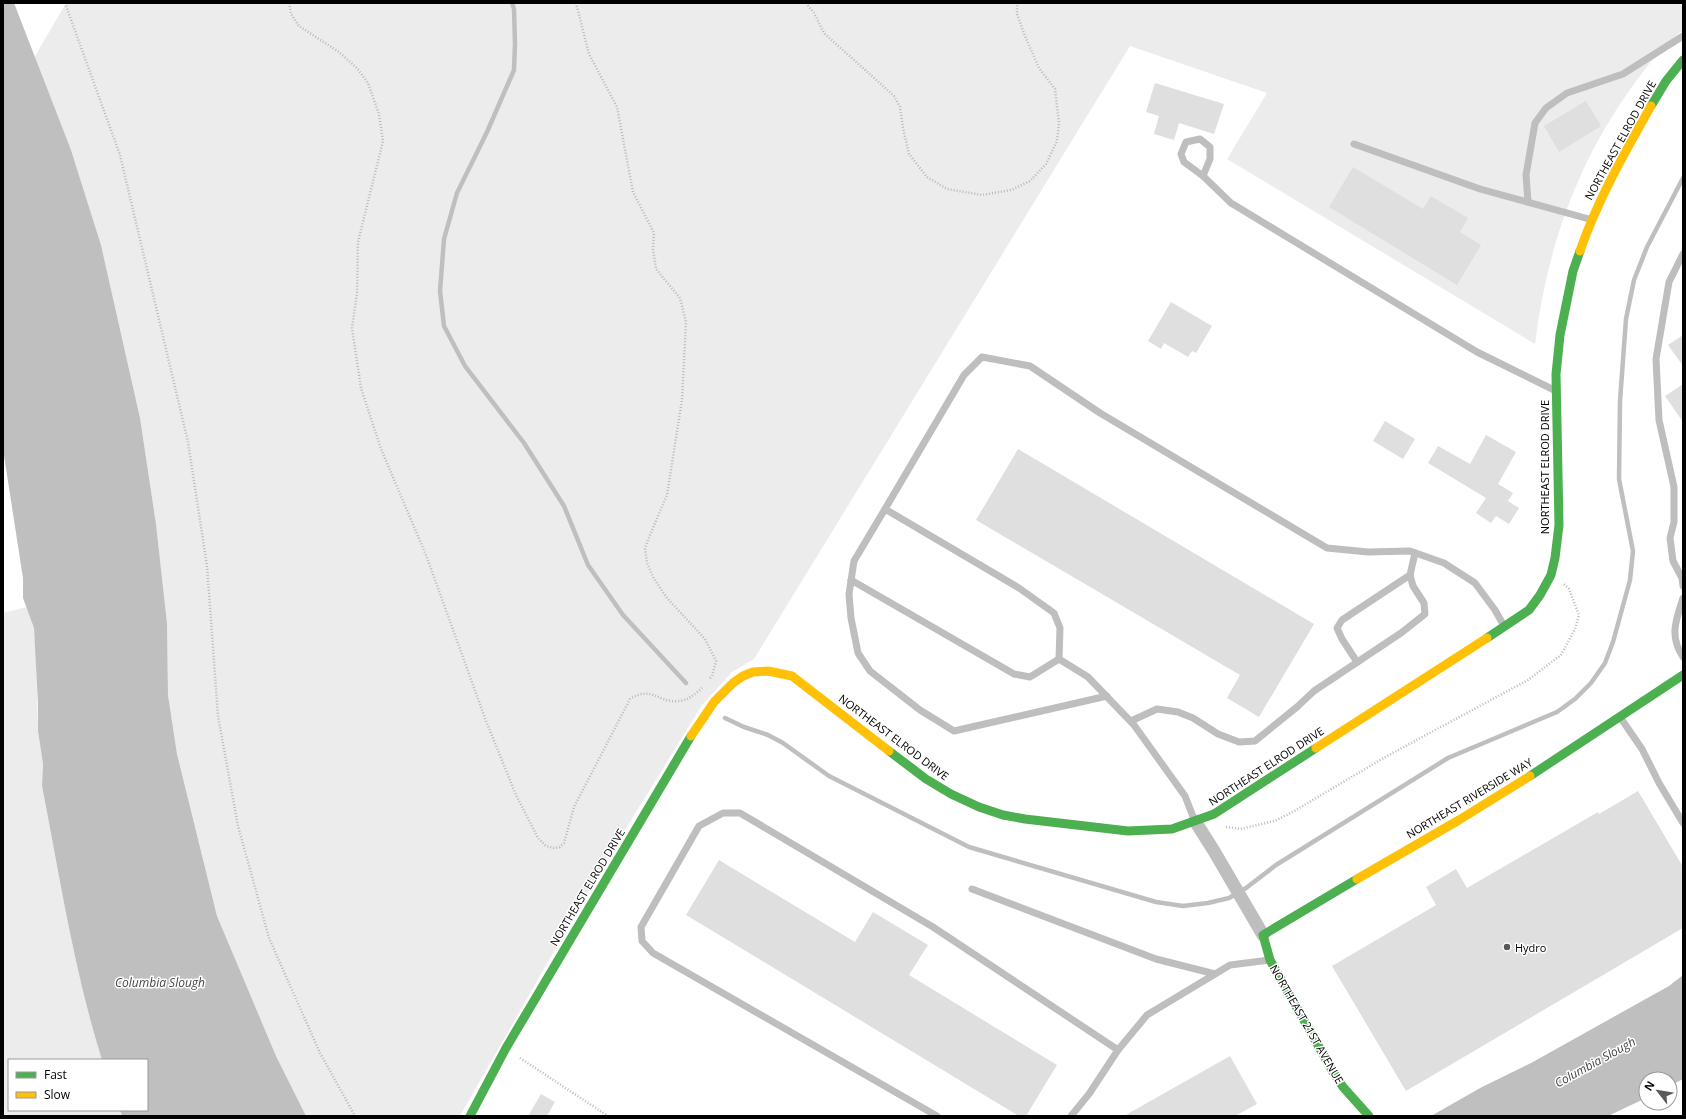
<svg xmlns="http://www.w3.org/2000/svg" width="1686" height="1119" font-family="'Open Sans',sans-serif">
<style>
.green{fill:#ececec}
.water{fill:#bfbfbf}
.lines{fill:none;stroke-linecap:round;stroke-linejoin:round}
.stream{stroke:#bfbfbf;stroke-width:4.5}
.building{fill:#dfdfdf}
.path{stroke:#b9b9b9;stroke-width:2.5;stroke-dasharray:1 2;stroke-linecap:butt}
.lane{stroke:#bebebe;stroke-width:7}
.street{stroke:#bebebe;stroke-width:13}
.fast{stroke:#4caf50;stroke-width:9}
.slow{stroke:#ffc107;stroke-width:9}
.poi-dot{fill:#595959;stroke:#fff;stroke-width:1.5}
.labels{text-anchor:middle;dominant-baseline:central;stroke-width:3;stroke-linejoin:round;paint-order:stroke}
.street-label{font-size:11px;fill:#000;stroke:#fff}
.poi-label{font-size:11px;fill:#000;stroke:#fff;text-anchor:start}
.water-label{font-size:12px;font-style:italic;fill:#444;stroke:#fff}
</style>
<rect width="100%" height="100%" fill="#fff"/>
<g class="green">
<path d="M66,3H1683V30C1662,47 1645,68 1629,91C1576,166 1546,252 1535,344L1227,159L1267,93L1130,46L754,659L732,672L702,705L601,869L460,1116H306L276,1056L217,916L177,754L168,695L167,623L156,524L140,418L101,245L71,150L34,58Z"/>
<path d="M27,607L34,628L36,653L38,731L43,764L42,786C60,878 74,971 102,1060H9V1110H120L122,1116H3V613Z"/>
</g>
<g class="water">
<path d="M3,3H14L71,150L101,245L140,418L156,524L167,623L168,695L177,754L217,916L276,1056L306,1116H122L120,1110H147V1060H102C74,971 60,878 42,786L43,764L38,731V704L34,628L23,598V578L3,449Z"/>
<polygon points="1683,975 1683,1079 1670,1086 1670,1079 1646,1079 1646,1098 1608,1116 1431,1116 1482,1087 1531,1063 1669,986"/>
</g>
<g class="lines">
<g class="stream">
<polyline points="512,3 514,9 515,44 514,70 487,132 457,193 444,239 440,291 444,326 465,366 524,443 564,506 588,565 623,615 686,683"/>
<polyline points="725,718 744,727 768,735 783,743 829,776 969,847 1156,902 1183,906 1208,903 1229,898 1246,888 1276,865 1448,758 1557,712 1575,699 1591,683 1605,663 1613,642 1630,580 1633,551 1619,479 1620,401 1626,319 1634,280 1647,247 1683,178"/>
</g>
</g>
<g class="building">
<polygon points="1155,83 1224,104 1214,134 1179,123 1174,140 1154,134 1159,116 1146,112"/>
<polygon points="1586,101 1601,126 1559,152 1544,126"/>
<polygon points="1353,167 1423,209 1431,196 1468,218 1460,232 1481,245 1457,285 1329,207"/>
<polygon points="1171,302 1212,326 1196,353 1192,351 1188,357 1164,343 1161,349 1148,341"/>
<polygon points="1683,335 1683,366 1668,345"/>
<polygon points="1683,384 1683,422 1665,396"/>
<polygon points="1385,421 1415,439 1403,459 1373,441"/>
<polygon points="1486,435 1516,452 1498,484 1513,493 1508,501 1519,508 1509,524 1496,516 1491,523 1476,513 1486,498 1428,463 1438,446 1470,464"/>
<polygon points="1018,449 1314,624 1259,717 1227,698 1240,675 976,520"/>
<polygon points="1638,791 1683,867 1683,928 1406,1091 1332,966 1436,905 1426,887 1456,869 1467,888 1598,812 1599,814"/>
<polygon points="719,860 855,942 873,912 928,945 909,975 1057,1065 1026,1116 1019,1116 686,915"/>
<polygon points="1230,1056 1257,1104 1235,1116 1124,1116"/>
<polygon points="541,1094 555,1102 547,1116 528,1116"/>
</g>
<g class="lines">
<g class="path">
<polyline points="65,3 120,155 188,442 207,566 218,716 238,826 269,938 320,1053 355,1116"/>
<path d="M289,3L291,14L299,26L339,52L357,68L368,83L379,114L383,141L358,242L357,293L352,328L361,388L381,449L426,555L486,721L516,795L538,838L546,846L554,848L560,847L564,843L574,807L630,699C653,685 657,703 678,701C688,701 695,694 702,688"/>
<polyline points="576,3 589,54 617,107 633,192 654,233 653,249 656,269 680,298 686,322 682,400 667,495 650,535 645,548 647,563 653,577 667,598 705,639 716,661 712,676 709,679"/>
<polyline points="806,3 814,13 824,33 894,96 900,107 903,128 909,154 927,177 947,189 982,195 1011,190 1030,181 1046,164 1057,141 1059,123 1055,89 1039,68 1025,36 1017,14 1017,3"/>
<polyline points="1226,827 1240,829 1275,821 1296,810 1387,756 1528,680 1561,655 1575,629 1579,615 1569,589 1564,584"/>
<polyline points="520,1058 608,1116"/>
</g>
<g class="lane">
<polyline points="1354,144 1480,189 1589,219"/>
<polyline points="1203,176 1210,159 1210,147 1200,139 1186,142 1181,154 1184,162 1203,176 1231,203 1477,352 1554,390"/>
<polyline points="1528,202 1526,175 1535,123 1546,108 1567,93 1623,74 1683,36"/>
<polyline points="1683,254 1669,282 1656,359 1659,420 1674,487 1674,522 1670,538 1673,561 1682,578 1683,586"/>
<polyline points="885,509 854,561 849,594 851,618 858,653 870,671 920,710 954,731 1107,696"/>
<polyline points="851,580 1014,674 1030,677 1059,659"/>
<path d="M1683,598C1676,620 1669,636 1683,657"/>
<polyline points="1357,662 1342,639 1337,628 1342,620 1410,575"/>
<polyline points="1620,717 1642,749 1659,783 1683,823"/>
<polyline points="1131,721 1157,709 1178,712 1193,718 1218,734 1239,742 1255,741 1297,707 1314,691 1401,633 1425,614 1424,603 1413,586 1410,575 1415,553"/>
<polyline points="1194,819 1185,796 1134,725 1088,677 1059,659 1060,628 1054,613 1019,588 885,509 964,375 982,357 1030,366 1100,413 1327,548 1368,552 1410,551 1444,563 1475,583 1495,610 1504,626"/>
<polyline points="972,889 1156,959 1215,974"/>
<polyline points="937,1116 653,953 642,941 641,927 699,826 723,813 740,813 933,927 1118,1050"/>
<polyline points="1071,1116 1089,1094 1118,1050 1147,1015 1230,965 1270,960"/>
</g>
<polyline class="street" points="1195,821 1214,851 1263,935"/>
<g class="fast">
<polyline points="1651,106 1666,81 1683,60"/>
<polyline points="1487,638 1529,610 1540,595 1551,575 1555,558 1559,525 1556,374 1560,335 1573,271 1580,251"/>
<polyline points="889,751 926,779 951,794 979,807 1003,815 1025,819 1128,831 1172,829 1214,814 1316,748"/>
<polyline points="1530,776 1683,675"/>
<polyline points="1357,879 1263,935 1270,960 1333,1072 1343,1087 1369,1116"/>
<polyline points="470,1116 506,1048 691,736"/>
</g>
<g class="slow">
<path d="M1580,251C1598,199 1624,154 1651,106"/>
<polyline points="691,736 714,702 733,683 743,676 753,672 768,671 792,676 889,751"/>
<polyline points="1316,748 1487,638"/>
<polyline points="1357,879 1459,820 1530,776"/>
</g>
</g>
<circle class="poi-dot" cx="1507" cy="947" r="4"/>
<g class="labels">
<g class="street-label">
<text transform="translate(1620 140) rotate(-61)">NORTHEAST ELROD DRIVE</text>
<text transform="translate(1544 467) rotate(-90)">NORTHEAST ELROD DRIVE</text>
<text transform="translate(894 737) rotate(37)">NORTHEAST ELROD DRIVE</text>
<text transform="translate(1266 766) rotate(-33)">NORTHEAST ELROD DRIVE</text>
<text transform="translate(1469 798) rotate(-31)">NORTHEAST RIVERSIDE WAY</text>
<text transform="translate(587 887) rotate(-59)">NORTHEAST ELROD DRIVE</text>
<text transform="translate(1307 1024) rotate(60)">NORTHEAST 21ST AVENUE</text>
</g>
<g class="poi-label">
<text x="1515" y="947">Hydro</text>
</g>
<g class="water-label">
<text x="160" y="982">Columbia Slough</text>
<text transform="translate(1595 1062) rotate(-29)">Columbia Slough</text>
</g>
</g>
<rect width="1686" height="1119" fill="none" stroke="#000000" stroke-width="8"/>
<rect x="8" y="1059" width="140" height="52" fill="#ffffff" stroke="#999999"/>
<rect x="16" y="1072" width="20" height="6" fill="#4caf50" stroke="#999999"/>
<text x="44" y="1079" font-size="12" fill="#000000">Fast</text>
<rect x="16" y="1092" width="20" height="6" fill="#ffc107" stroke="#999999"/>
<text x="44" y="1099" font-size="12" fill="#000000">Slow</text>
<g transform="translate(1658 1091) rotate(301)"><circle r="19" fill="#ffffff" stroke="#999999"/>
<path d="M0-3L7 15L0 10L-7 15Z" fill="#595959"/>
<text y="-6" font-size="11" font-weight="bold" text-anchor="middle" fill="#000000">N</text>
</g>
</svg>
